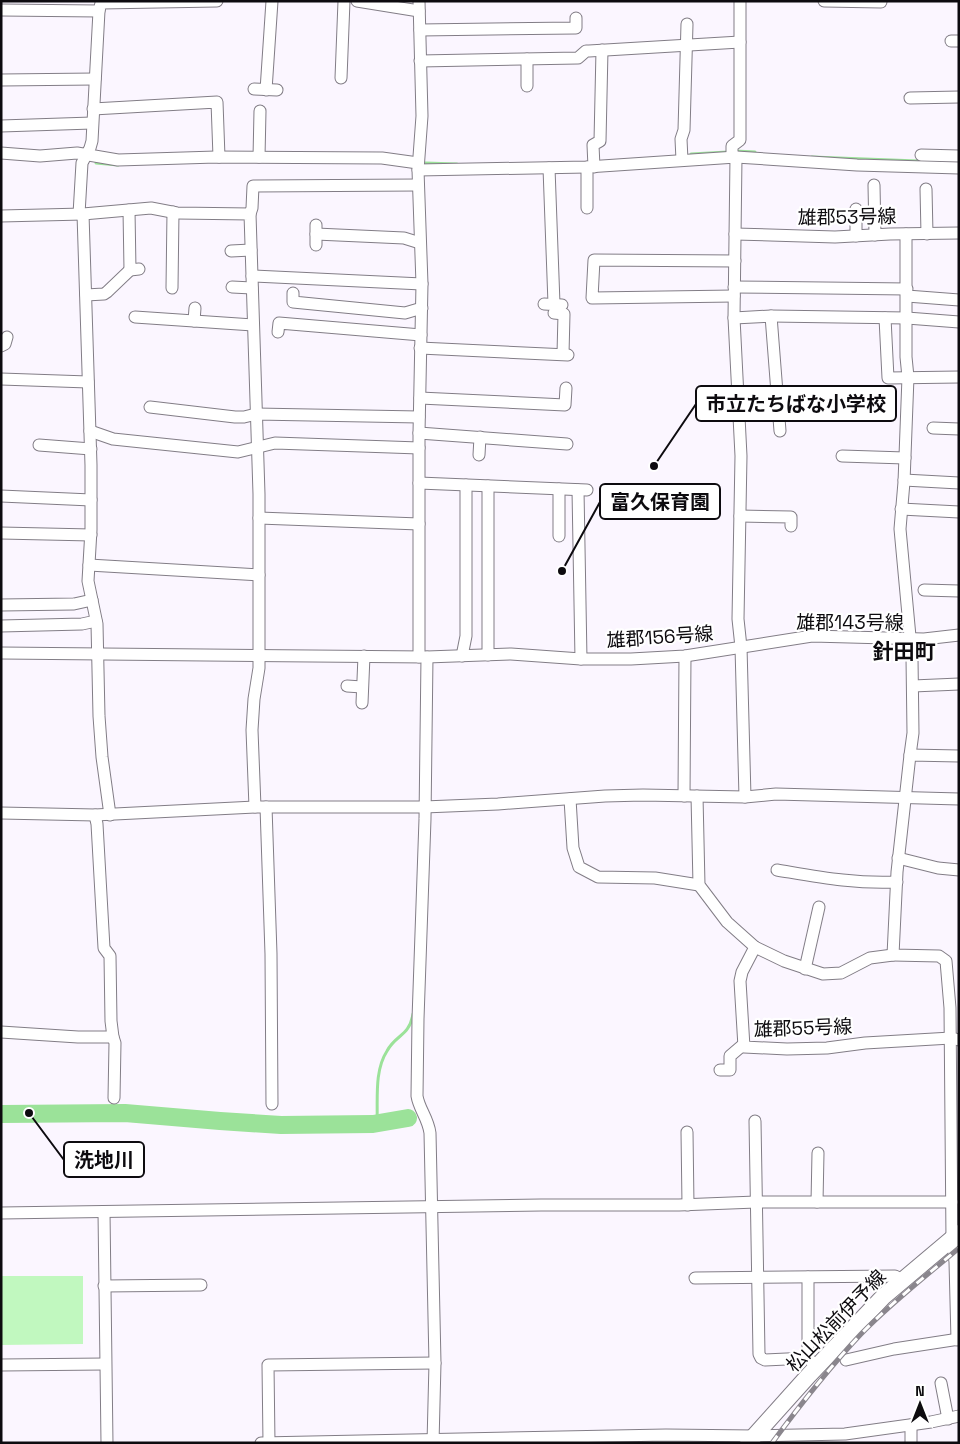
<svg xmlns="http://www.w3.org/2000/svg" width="960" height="1444" font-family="'Space Grotesk','Noto Sans JP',sans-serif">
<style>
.pitch{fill:#c1f8bf}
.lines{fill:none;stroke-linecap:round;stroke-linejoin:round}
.stream{stroke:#9be299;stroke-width:3}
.river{stroke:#9be299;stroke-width:18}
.street-casing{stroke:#827d86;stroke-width:13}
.secondary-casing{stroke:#827d86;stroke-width:18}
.street{stroke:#fff;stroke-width:11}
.secondary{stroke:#fff;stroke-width:16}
.rail-casing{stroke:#8a868d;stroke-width:5}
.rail{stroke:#fff;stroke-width:3;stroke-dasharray:9;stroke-linecap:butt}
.labels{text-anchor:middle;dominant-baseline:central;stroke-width:4.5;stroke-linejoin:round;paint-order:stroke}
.street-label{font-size:19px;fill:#0d0b0f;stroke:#fff}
.quarter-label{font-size:21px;font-weight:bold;fill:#0d0b0f;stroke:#fff}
.leader{fill:none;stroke:#0d0b0f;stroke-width:2}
.callout-dot{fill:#0d0b0f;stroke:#fff;stroke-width:2}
.callout{fill:#fff;stroke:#0d0b0f;stroke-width:2}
.callout-label{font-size:20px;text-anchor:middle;font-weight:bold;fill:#0d0b0f}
</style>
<rect width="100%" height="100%" fill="#fbf6ff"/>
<polygon class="pitch" points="1,1276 83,1276 83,1344 1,1345"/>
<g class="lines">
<g class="stream">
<polyline points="735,151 755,152"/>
<polyline points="691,154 728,152"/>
<polyline points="812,157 918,161"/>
<polyline points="96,163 118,165"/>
<polyline points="425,163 457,164"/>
<path d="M377,1123C378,1100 374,1071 387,1051C396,1034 409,1037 413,1014"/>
</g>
<polyline class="river" points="1,1114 125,1113 220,1121 281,1125 373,1124 408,1118"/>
<g class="street-casing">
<g id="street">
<polyline points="357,1 419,11"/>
<polyline points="824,1 881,2"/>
<polyline points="1,10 99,11"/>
<polyline points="420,30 576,28 576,18"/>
<polyline points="951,41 959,41"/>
<polyline points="420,61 578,58 586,51 589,51 740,42"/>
<polyline points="341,78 344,1"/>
<polyline points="1,80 95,79"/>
<polyline points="527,86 527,59"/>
<polyline points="254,89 277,90"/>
<polyline points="266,90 272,1"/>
<polyline points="910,98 959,97"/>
<polyline points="93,109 217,102 219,157"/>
<polyline points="1,126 92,123"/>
<polyline points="1,153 40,156 77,153 118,160 216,157 382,158 418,163"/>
<polyline points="921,155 959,156"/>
<polyline points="259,157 260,111"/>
<polyline points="732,157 732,146 740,140 740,1"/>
<polyline points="736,157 857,165 959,168"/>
<polyline points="682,160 681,139 684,130 687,24"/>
<polyline points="594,167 593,145 600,141 602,50"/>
<polyline points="549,168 554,304"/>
<polyline points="418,170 587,167 736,157 734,318 741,456 738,619 741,647 745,797"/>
<polyline points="874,185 875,235"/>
<polyline points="926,189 927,234"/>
<polyline points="587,208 587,167"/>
<polyline points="129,210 130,270 139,269"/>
<polyline points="79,214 82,163 90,148 92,141 99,11 101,3 217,1"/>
<polyline points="83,214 91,465 91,530 88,581 97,624 99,716 102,757 110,815"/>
<polyline points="250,214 252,208 253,186 418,185"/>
<polyline points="1,216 83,214 151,208 177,213 250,214 259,494 259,668 254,699 252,730 255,807"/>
<polyline points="316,225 316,245"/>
<polyline points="316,234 404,238 420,243"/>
<polyline points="735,234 835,237 890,234 959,233"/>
<polyline points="906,234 906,357 908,377 904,482 900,529 912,658 913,733 910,755"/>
<polyline points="856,236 856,209"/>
<polyline points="231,251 251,250"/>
<polyline points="252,276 422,284"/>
<polyline points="232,287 252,288"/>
<polyline points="734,287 907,289"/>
<polyline points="172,288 173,212"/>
<polyline points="293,293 293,302 405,313 422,308"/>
<polyline points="86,295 104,294 107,292 130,270"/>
<polyline points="734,296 592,298 594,260 735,261"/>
<polyline points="907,296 959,300"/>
<polyline points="544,304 562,305"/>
<polyline points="554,313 564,314 563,354"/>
<polyline points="771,316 907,318 959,322"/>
<polyline points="135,317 253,325"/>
<polyline points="734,318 771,316 780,431"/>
<polyline points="885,318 888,378 959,377"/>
<polyline points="194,321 195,308"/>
<polyline points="278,332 279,323 421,335"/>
<polyline points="1,346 5,344 7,337"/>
<polyline points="420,348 568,355"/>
<polyline points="1,379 88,382"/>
<polyline points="420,398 565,405 566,388"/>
<polyline points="150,407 235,417 244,417 256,414 419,417"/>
<polyline points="933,428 959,429"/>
<polyline points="90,431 113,439 238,452 275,443 419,448"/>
<polyline points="419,433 567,444"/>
<polyline points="39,445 91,449"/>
<polyline points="479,455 480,437"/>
<polyline points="842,456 905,458"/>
<polyline points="904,480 959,483"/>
<polyline points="419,483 587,490"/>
<polyline points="488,486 488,655"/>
<polyline points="559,489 559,536"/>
<polyline points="578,490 581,659"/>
<polyline points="1,496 91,500"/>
<polyline points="901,509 959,512"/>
<polyline points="740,516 791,517 791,526"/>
<polyline points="259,518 419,524"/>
<polyline points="1,533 91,535"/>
<polyline points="89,565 259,575"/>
<polyline points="924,590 959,591"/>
<polyline points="1,605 74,604 92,600"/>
<polyline points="1,626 82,624 96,621"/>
<polyline points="1,653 427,657 511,654 581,659 631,659 685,656 812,636 924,639 959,635"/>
<polyline points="462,656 466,636 466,485"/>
<polyline points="419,657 419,433 422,284 418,170 422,116 419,1"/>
<path d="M427,657L425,819L418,1019L417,1096C419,1109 428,1118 430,1133L435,1363L433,1443"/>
<polyline points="347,686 362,687"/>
<polyline points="913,686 959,684"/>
<polyline points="362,703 364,656"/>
<polyline points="684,796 685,656"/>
<polyline points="697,796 699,885 727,922 755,947 742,972 740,981 744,1047 787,1049 827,1048 865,1043 951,1038 959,1040"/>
<polyline points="570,799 573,848 579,867 598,877 655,878 699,885"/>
<polyline points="266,807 271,954 272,1104"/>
<polyline points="1,813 95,815 255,807 424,807 498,804 605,796 643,795 745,797 776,794 959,799"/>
<polyline points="898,858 938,868 959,870"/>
<path d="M777,870C819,877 854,884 897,882"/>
<polyline points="755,947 784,961 823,974 841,973 870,958 893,955"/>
<polyline points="805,969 819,907"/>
<polyline points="1,1032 78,1037 113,1037 111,1021 110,956 104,948 97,824 95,815"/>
<polyline points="113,1037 115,1043 114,1098"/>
<polyline points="720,1070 730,1070 730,1056 744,1044"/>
<polyline points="755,1121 759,1354 761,1358 765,1360 808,1358 817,1367"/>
<polyline points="687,1132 688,1205"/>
<polyline points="817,1202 818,1153"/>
<polyline points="104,1212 107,1443"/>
<polyline points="1,1213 541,1205 679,1205 756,1202 952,1202"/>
<polyline points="808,1277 808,1358"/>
<polyline points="695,1278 895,1276 903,1280"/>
<polyline points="104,1286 201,1285"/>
<polyline points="957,1340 955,1262 952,1239 950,1008 946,961 939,956 893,955 897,872 910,755 959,756"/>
<polyline points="846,1360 894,1349 959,1339"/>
<polyline points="1,1365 105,1364"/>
<polyline points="941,1383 948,1419"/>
<polyline points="261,1443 666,1435 755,1436 845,1434 931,1422 959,1416"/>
<polyline points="269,1443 268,1365 435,1363"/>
<polyline points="911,1443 911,1425"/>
</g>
</g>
<g class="secondary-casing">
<polyline id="secondary" points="748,1443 809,1375 884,1296 959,1233"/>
</g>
<use href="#street" class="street"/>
<use href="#secondary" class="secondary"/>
<g class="rail-casing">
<path id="rail" d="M772,1443C800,1405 829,1368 861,1334C891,1303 926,1276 959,1248"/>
</g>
<use href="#rail" class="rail"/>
</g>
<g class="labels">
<g class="street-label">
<text transform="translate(847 217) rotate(-1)">雄郡53号線</text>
<text x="850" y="622">雄郡143号線</text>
<text transform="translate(660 637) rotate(-4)">雄郡156号線</text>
<text transform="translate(803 1028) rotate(-2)">雄郡55号線</text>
<text transform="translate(836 1321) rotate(-46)">松山松前伊予線</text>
</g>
<g class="quarter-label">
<text x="904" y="651">針田町</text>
</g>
</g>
<path class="leader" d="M654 466L696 404M562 571L600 502M29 1113L64 1160"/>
<g class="callout-dot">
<circle cx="654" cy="466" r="5"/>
<circle cx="562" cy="571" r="5"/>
<circle cx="29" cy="1113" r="5"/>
</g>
<g class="callout">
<rect x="696" y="386" width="200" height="35" rx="5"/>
<rect x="600" y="484" width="120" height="35" rx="5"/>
<rect x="64" y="1142" width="80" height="35" rx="5"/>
</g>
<g class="callout-label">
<text x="796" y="411">市立たちばな小学校</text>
<text x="660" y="509">富久保育園</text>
<text x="104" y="1167">洗地川</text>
</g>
<rect width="960" height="1444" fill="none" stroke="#0d0b0f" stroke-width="5"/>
<g transform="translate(920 1404)" stroke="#ffffff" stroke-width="4" paint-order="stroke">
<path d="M0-4L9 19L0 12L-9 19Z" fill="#0d0b0f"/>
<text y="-8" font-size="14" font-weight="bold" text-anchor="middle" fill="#0d0b0f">N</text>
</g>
</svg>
